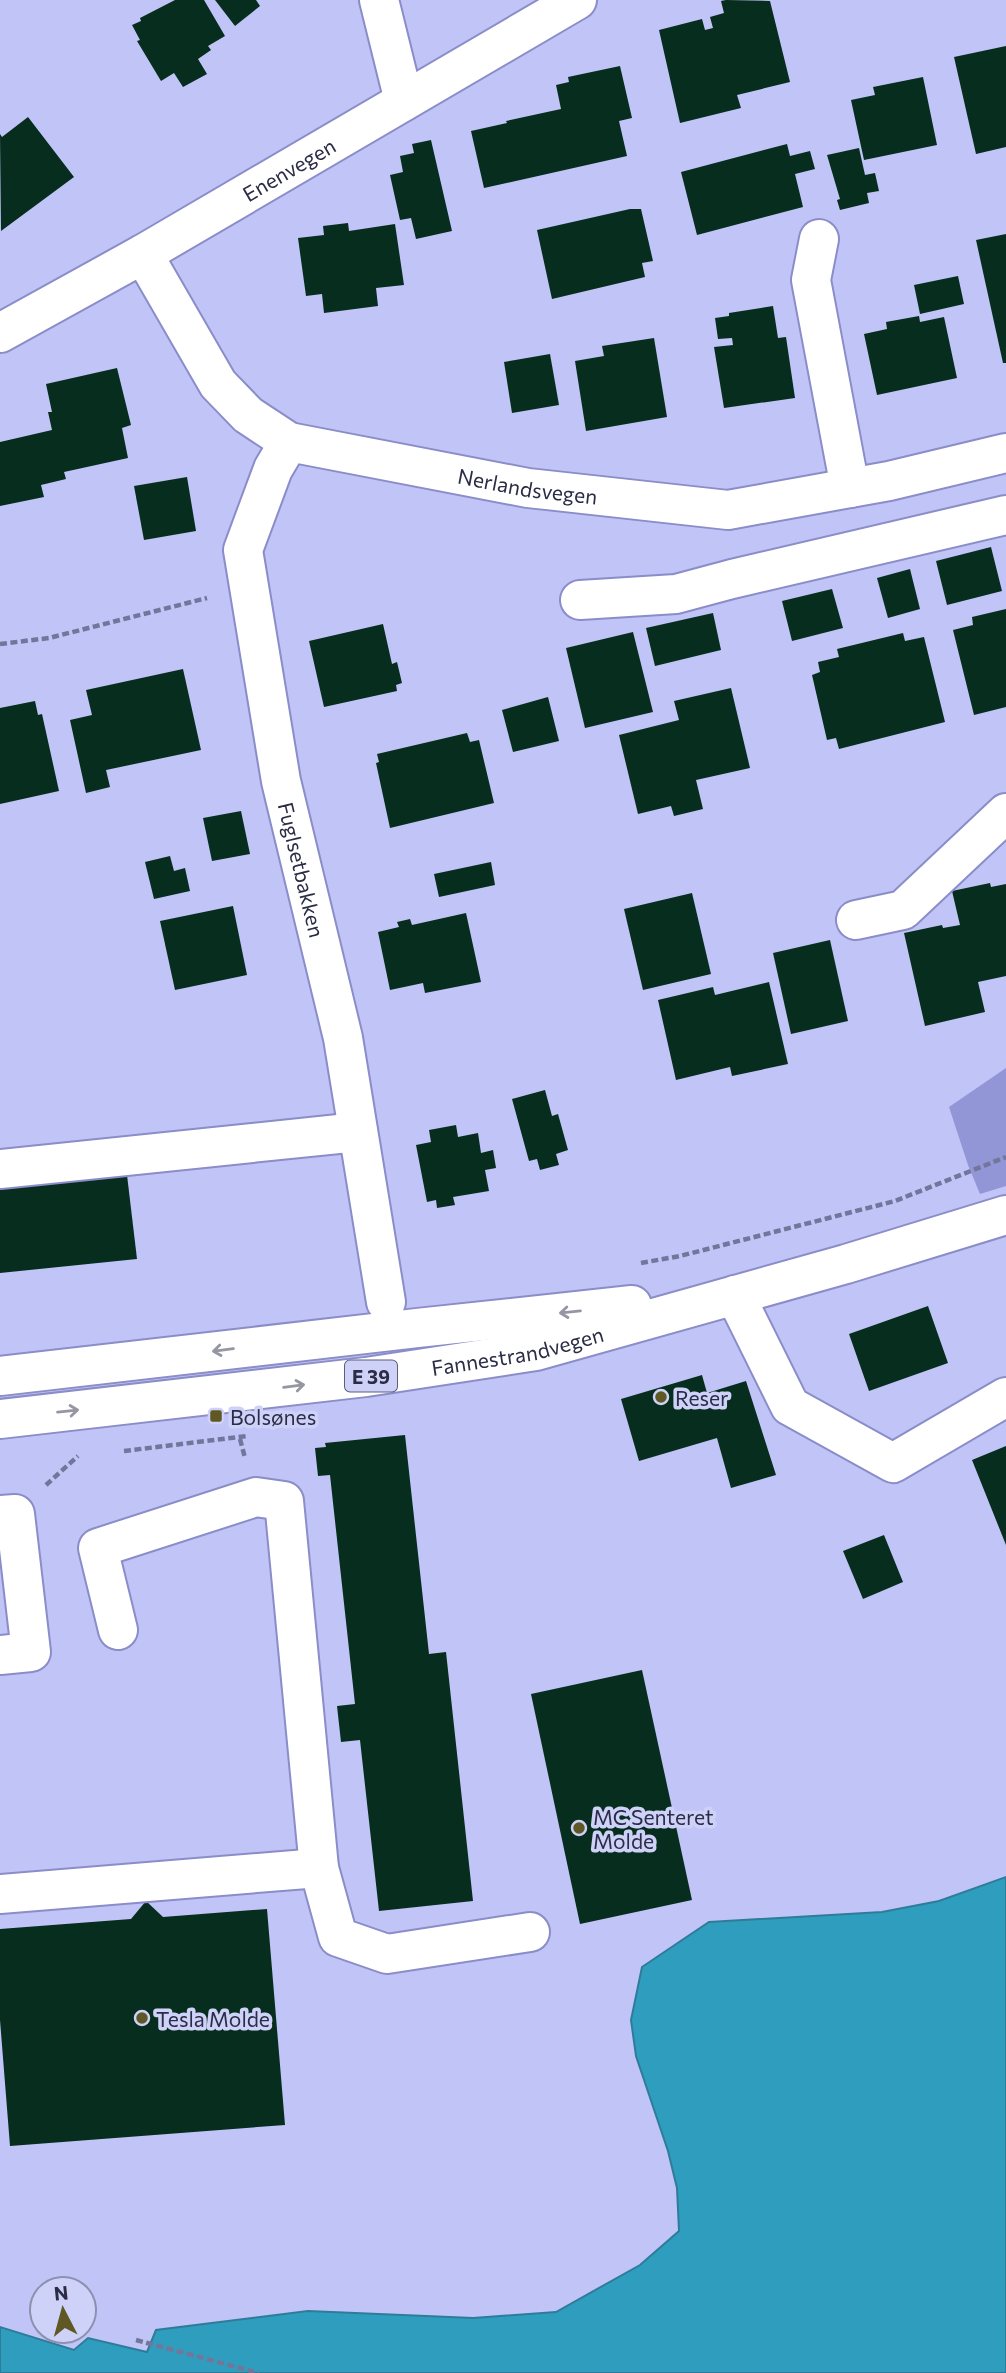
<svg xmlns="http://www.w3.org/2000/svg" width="1006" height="2373" font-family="Commissioner,sans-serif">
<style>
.green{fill:#9296d7}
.water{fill:#2f9ebe;stroke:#2e7c9a;stroke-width:2}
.building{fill:#062d1d}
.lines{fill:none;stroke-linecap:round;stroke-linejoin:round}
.minor-casing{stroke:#8a8dc8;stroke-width:42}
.highway-casing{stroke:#8a8dc8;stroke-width:42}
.path{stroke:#73769b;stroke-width:4.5;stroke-dasharray:7 3.5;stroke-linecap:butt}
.minor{stroke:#fff;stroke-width:38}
.highway{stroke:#fff;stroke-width:38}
.oneway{stroke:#9596a2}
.poi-dot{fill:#5f5724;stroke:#cfd2f8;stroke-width:2.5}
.labels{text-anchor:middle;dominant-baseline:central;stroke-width:7;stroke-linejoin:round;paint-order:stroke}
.shield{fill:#cfd2f8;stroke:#5c5e7b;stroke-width:2}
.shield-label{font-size:19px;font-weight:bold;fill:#2b2c45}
.street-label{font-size:21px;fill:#2b2c45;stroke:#cfd2f8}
.poi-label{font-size:21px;fill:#2b2c45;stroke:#cfd2f8;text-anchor:start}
</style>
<rect width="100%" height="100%" fill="#c0c4f6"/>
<polygon class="green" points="1006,1068 1006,1186 980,1194 968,1165 949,1107"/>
<polygon class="water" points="1006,1877 1006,2373 0,2373 0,2327 74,2350 88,2338 147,2352 156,2330 308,2311 473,2318 556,2312 640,2265 679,2231 677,2188 668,2151 636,2056 631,2020 642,1967 709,1922 882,1912 939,1901"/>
<g class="building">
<polygon points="175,0 204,0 225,36 208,46 211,50 198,59 207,74 183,87 174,73 161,81 137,41 140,40 132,25 141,21 140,18"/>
<polygon points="215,0 256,0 260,6 235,26"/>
<polygon points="726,0 770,1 790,82 737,95 741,108 680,123 659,30 702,19 705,30 713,28 710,17 724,13 721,1"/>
<polygon points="1006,46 1006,147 976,154 954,57"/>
<polygon points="620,66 632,118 619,121 627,156 484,188 471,131 507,123 506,121 561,109 556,85 569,82 568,77"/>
<polygon points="923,77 937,145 864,160 851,100 875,95 873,87"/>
<polygon points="28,117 74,177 1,231 0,134 2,137"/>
<polygon points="431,140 452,231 416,239 411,218 400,220 390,175 403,172 400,156 414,153 412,144"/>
<polygon points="787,144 790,156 810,151 815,169 795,174 803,207 697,235 681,172"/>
<polygon points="859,148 865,175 875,173 879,191 867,193 869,203 840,210 837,200 840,199 827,155"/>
<polygon points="630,209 641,209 653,261 642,263 645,277 552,299 537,230"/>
<polygon points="348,223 349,231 395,224 404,285 376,288 378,306 324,313 322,294 306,296 298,238 324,235 323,226"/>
<polygon points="1006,234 1006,363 1003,363 976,240"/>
<polygon points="958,276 964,304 920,314 914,285"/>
<polygon points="773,306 778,338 786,337 795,398 724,408 714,347 733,345 732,338 718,339 715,318 729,316 729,313"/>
<polygon points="919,316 920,322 944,317 957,378 877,395 864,334 887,329 886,322"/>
<polygon points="654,338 667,417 586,431 575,361 604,356 602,346"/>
<polygon points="550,354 559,405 512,413 504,362"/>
<polygon points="117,368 131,425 122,428 128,458 64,472 66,479 41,485 44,497 0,506 0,442 52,430 48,412 52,412 46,384"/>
<polygon points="187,477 196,531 144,540 134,486"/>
<polygon points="991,547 1002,591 947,605 936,561"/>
<polygon points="910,569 920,609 888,618 877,578"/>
<polygon points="832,589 843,628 792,641 782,601"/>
<polygon points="1006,609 1006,707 974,715 953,630 973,625 972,617"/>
<polygon points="713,613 721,650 655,666 646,628"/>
<polygon points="383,624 392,664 397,662 402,683 396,685 397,691 324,707 309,641"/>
<polygon points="633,632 653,712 585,728 566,648"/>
<polygon points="903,633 905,641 924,637 945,722 839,749 836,738 827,740 812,675 820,672 818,662 839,657 837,649"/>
<polygon points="183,669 201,750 106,770 110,787 86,793 70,720 92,715 86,690"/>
<polygon points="731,688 750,768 696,780 703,809 674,816 671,806 638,814 619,735 679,720 674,701"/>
<polygon points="548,697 559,741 513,752 502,710"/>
<polygon points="35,701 38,715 42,714 59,791 0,804 0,708"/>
<polygon points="467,733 470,742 479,740 494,803 390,828 376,763 379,762 377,754"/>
<polygon points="241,811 250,854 212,861 203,818"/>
<polygon points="170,856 174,871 185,868 190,891 154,899 145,862"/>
<polygon points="491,862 495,885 439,897 434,874"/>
<polygon points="990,883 991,887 1006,884 1006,976 978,982 985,1012 925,1026 904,933 942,925 943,928 960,925 952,891"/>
<polygon points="692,893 711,974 643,990 624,909"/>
<polygon points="233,906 247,975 175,990 160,921"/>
<polygon points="466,913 481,982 425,993 423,983 390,990 378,932 399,927 397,922 410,919 412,925"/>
<polygon points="830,940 848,1021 791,1034 773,953"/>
<polygon points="769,982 788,1064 732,1076 730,1067 676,1080 658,1000 713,987 715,995"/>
<polygon points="545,1090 552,1116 558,1114 568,1150 556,1154 559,1165 540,1170 537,1159 529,1161 512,1099"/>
<polygon points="456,1125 458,1137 478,1133 481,1153 493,1150 496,1168 485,1170 489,1191 453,1197 455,1205 437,1208 436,1200 427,1202 416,1145 431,1142 429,1130"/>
<polygon points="127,1175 137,1259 0,1273 0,1187"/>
<polygon points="928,1306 948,1363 869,1391 849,1334"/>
<polygon points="702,1375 707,1393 746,1381 776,1475 731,1488 717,1438 639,1461 621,1399"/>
<polygon points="405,1435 429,1654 446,1652 473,1901 379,1911 360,1740 341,1742 337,1706 355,1704 330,1475 318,1476 315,1448 326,1447 325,1443"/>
<polygon points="1006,1446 1006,1545 972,1460"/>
<polygon points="884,1535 903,1582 863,1599 843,1551"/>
<polygon points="642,1670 692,1900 580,1924 531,1694"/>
<polygon points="146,1901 163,1917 267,1909 285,2125 10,2146 0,2020 0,1929 131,1919"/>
</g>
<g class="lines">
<g class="minor-casing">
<g id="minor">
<polyline points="379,0 404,101"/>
<polyline points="819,239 811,280 850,488"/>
<path id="s1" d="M143,254L218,384L248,415L289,442L528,488L728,510L889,481L1006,453"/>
<path id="s2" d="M0,333L143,254L577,0"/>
<path id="s3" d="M289,442L273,469L243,550L281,781L343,1038L386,1302"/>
<polyline points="580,600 676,594 732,579 1006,515"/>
<polyline points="856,920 903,910 1006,813"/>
<polyline points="0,1169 358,1132"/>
<polyline points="735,1295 790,1406 893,1463 1006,1397"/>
<polyline points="0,1515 15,1514 31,1652 0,1655"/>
<polyline points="118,1630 98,1548 256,1497 284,1501 319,1868 338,1937 387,1954 530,1932"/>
<polyline points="0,1894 319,1868"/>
</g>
</g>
<g class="highway-casing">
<g id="highway">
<polyline points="0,1376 417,1328 632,1305"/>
<path id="s4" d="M0,1419L366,1377L536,1351L846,1264L1006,1215"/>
</g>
</g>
<g class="path">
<polyline points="0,644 49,638 207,598"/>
<polyline points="641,1263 680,1256 895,1201 1006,1157"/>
<polyline points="240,1439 245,1458"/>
<polyline points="124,1451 247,1436"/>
<polyline points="46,1485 78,1456"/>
<polyline points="136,2340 259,2373"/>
</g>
<use href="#minor" class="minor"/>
<use href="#highway" class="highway"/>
</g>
<defs><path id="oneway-shaft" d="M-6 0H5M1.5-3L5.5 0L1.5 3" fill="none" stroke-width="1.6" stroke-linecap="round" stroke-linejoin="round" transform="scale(1.75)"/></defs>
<g class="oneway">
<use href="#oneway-shaft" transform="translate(570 1312) rotate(174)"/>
<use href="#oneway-shaft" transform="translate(223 1350) rotate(173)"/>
<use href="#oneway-shaft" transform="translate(294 1386) rotate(-7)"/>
<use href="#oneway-shaft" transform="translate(68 1411) rotate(-6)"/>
</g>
<g class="poi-dot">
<circle cx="661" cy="1397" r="7"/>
<rect x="209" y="1409" width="14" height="14" rx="3.5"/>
<circle cx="579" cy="1828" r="7"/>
<circle cx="142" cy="2018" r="7"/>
</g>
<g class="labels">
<rect class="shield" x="345" y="1360.5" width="52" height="31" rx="5"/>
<g class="shield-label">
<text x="371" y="1376">E 39</text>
</g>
<g class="street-label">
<text stroke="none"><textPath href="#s2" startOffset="332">Enenvegen</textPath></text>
<text stroke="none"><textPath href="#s1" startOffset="485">Nerlandsvegen</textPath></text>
<text stroke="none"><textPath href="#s3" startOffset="443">Fuglsetbakken</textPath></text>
<text stroke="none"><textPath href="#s4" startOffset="522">Fannestrandvegen</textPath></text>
</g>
<g class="poi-label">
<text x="675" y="1397">Reser</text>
<text x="230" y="1416">Bolsønes</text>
<text x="593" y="1816">MC Senteret<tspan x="593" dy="24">Molde</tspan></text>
<text x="156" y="2018">Tesla Molde</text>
</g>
</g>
<g transform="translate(63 2310) rotate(354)"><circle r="33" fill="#cfd2f8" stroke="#8d90b0" stroke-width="2"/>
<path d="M0-5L12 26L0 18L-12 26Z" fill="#5f5724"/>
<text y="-10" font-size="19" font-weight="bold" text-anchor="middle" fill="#2b2c45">N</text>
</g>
</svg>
